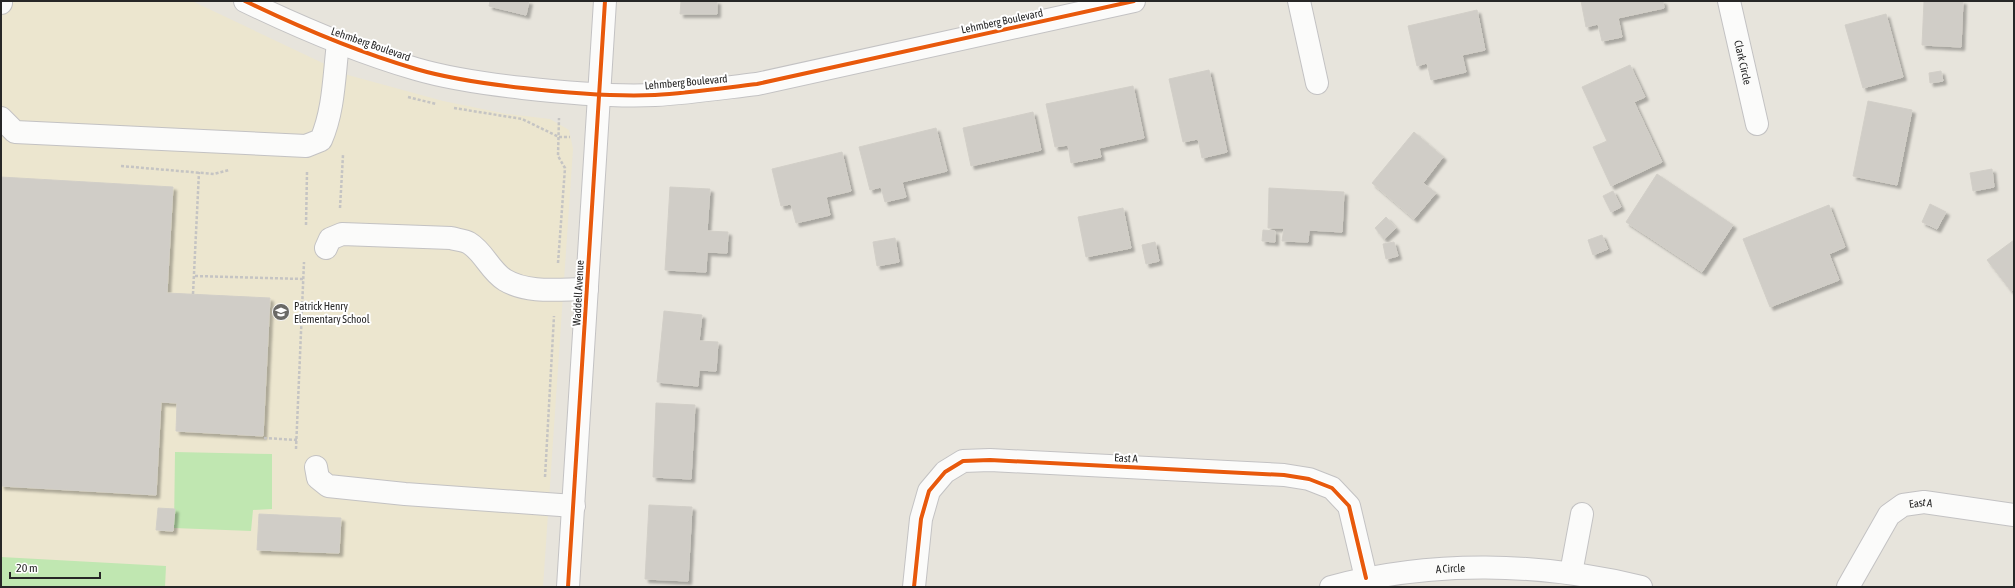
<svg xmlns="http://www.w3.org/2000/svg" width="2015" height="588" font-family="'Asap Condensed',sans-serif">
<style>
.education{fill:#ece6cf}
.green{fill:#c0e7b1}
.building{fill:#d0cdc7;stroke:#d2cfc8;filter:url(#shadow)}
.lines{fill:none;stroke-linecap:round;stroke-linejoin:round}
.minor-casing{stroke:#c3c2c3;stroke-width:24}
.path{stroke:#c5c4c3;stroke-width:2.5;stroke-dasharray:3 2;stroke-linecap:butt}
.minor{stroke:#fbfbfa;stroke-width:22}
.cycleway-casing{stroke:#fff;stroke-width:6}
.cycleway{stroke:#e8590c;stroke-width:4}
.labels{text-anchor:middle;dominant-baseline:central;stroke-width:4;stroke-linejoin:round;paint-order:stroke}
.street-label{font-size:11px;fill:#272727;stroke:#fff}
.poi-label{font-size:11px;fill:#272727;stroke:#fff;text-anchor:start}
</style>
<defs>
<filter id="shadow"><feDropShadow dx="3.5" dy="3.5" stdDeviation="1" flood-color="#0004"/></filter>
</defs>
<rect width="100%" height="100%" fill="#e7e4dc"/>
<polygon class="education" points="1,1 192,1 348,75 443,101 507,114 550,119 569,130 573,149 543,587 1,587"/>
<g class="green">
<polygon points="175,452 272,454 272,509 253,510 251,531 174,528"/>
<polygon points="1,557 166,566 165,587 1,587"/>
</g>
<g class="building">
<polygon points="490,1 529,1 526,15 489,6"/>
<polygon points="681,1 717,1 717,14 680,14"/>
<polygon points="1581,1 1663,1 1664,8 1618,18 1622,37 1602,41 1598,24 1586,27"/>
<polygon points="1924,1 1963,1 1961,47 1922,45"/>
<polygon points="1477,10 1485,50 1462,55 1466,72 1431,80 1427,63 1417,66 1408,26"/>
<polygon points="1886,14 1903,77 1863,88 1845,25"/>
<polygon points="1630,65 1645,97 1634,102 1662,162 1611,186 1593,147 1607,141 1582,87"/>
<polygon points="1209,70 1227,152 1202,158 1198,139 1183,142 1169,79"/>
<polygon points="1941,71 1943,81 1930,83 1929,73"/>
<polygon points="1133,86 1144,138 1099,148 1101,157 1071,163 1068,145 1055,147 1046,104"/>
<polygon points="1868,101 1912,110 1897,185 1853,176"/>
<polygon points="1033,112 1041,150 971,166 963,128"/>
<polygon points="936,128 947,171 902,182 906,197 885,202 881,187 870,190 859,147"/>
<polygon points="1414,132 1443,157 1423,183 1436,193 1414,219 1372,183"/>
<polygon points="842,152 851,191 826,197 830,215 796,223 791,204 781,206 772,169"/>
<polygon points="1992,169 1994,187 1973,191 1970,173"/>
<polygon points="1657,174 1733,225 1702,272 1626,222"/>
<polygon points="1,177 173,187 167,293 270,298 263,436 176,431 177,403 161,402 156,495 1,486"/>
<polygon points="670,187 710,189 707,231 728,232 727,253 707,252 706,272 665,270"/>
<polygon points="1269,188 1344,192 1342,232 1309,230 1308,242 1282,241 1284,228 1268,228"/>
<polygon points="1613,191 1621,207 1611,212 1603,196"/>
<polygon points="1930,204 1946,212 1937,229 1922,222"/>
<polygon points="1829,205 1845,247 1829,254 1839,280 1770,307 1743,239"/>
<polygon points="1123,208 1131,248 1086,257 1078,217"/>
<polygon points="1386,217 1396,228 1384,239 1375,228"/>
<polygon points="1263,230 1275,231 1275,242 1262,241"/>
<polygon points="1602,235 1608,249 1593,255 1588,240"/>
<polygon points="895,238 899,262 877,266 873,242"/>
<polygon points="2014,240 2014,289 2011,291 1987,260"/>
<polygon points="1155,242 1159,261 1146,264 1142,245"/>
<polygon points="1394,242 1398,256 1386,259 1383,244"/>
<polygon points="664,311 702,315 699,341 718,342 716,371 699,370 698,386 657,382"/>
<polygon points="656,403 695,405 691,479 653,477"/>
<polygon points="649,505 692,507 688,581 645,579"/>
<polygon points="158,508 175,509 173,531 156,530"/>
<polygon points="259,514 341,518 339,553 257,550"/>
</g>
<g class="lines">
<g class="minor-casing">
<g id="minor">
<path d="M245,1C301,28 357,52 416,69C450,79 487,84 523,88C567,93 611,97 655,95C690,93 723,88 757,84L1134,1"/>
<polyline points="1299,1 1317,83"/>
<path id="s1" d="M1729,1L1757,124"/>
<polyline points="1,3 1,1"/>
<path d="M1,118L15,132L306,146L321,140C334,110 334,76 338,43"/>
<path d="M326,248L330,239L342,234L451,238C457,240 464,240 469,243C484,252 490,271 505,280C528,294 561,289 587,289"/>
<polyline points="316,467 318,478 328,486 405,494 574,506"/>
<polyline points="1571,573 1582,514"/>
<polyline points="568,587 605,1"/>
<polyline points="914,587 921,519 929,491 945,472 963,461 990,460 1284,475 1309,479 1332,488 1349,506 1366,578"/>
<path id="s2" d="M1331,587C1431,560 1540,562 1641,587"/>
<path id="s3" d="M1848,587L1889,515L1903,505L1924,502L2014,515"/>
</g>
</g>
<g class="path">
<polyline points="408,97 436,104"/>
<polyline points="454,108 522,119 559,137 570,137"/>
<polyline points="121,166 214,174 229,170"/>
<polyline points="340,208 343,155"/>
<polyline points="306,225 307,172"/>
<polyline points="558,263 565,168 558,156 559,118"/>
<polyline points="195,276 303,279"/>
<polyline points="193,294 199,172"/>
<polyline points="264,438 297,440"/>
<polyline points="296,449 304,262"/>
<polyline points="545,477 554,316"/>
</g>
<use href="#minor" class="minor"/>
<g class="cycleway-casing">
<g id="cycleway">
<path d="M245,1C301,28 357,52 416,69C450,79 487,84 523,88C567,93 611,97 655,95C690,93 723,88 757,84L1134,1"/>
<polyline points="568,587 605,1"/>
<polyline points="914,587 921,519 929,491 945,472 963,461 990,460 1284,475 1309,479 1332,488 1349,506 1366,578"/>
</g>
</g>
<use href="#cycleway" class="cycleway"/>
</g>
<defs>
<g id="school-disc" transform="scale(0.9)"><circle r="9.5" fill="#6a6966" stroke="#fff"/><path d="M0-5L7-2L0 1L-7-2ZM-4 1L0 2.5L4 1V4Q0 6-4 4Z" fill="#fff"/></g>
</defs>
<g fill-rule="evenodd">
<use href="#school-disc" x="281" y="312"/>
</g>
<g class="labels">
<g class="street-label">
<text transform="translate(1002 21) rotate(-12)">Lehmberg Boulevard</text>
<text transform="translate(371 44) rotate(19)">Lehmberg Boulevard</text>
<text stroke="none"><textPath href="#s1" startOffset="63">Clark Circle</textPath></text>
<text transform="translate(686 82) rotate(-5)">Lehmberg Boulevard</text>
<text transform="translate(578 293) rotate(-87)">Waddell Avenue</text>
<text transform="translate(1126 458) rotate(3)">East A</text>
<text stroke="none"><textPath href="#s3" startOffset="118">East A</textPath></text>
<text stroke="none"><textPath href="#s2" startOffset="121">A Circle</textPath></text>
</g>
<g class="poi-label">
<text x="294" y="306">Patrick Henry<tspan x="294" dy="13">Elementary School</tspan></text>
</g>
</g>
<rect width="2015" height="588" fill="none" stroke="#272727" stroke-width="4"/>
<path d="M10 572v6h90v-6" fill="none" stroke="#272727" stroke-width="2"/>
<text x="16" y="572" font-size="12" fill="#272727" stroke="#ffffff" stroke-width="3" paint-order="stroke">20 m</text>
</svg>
